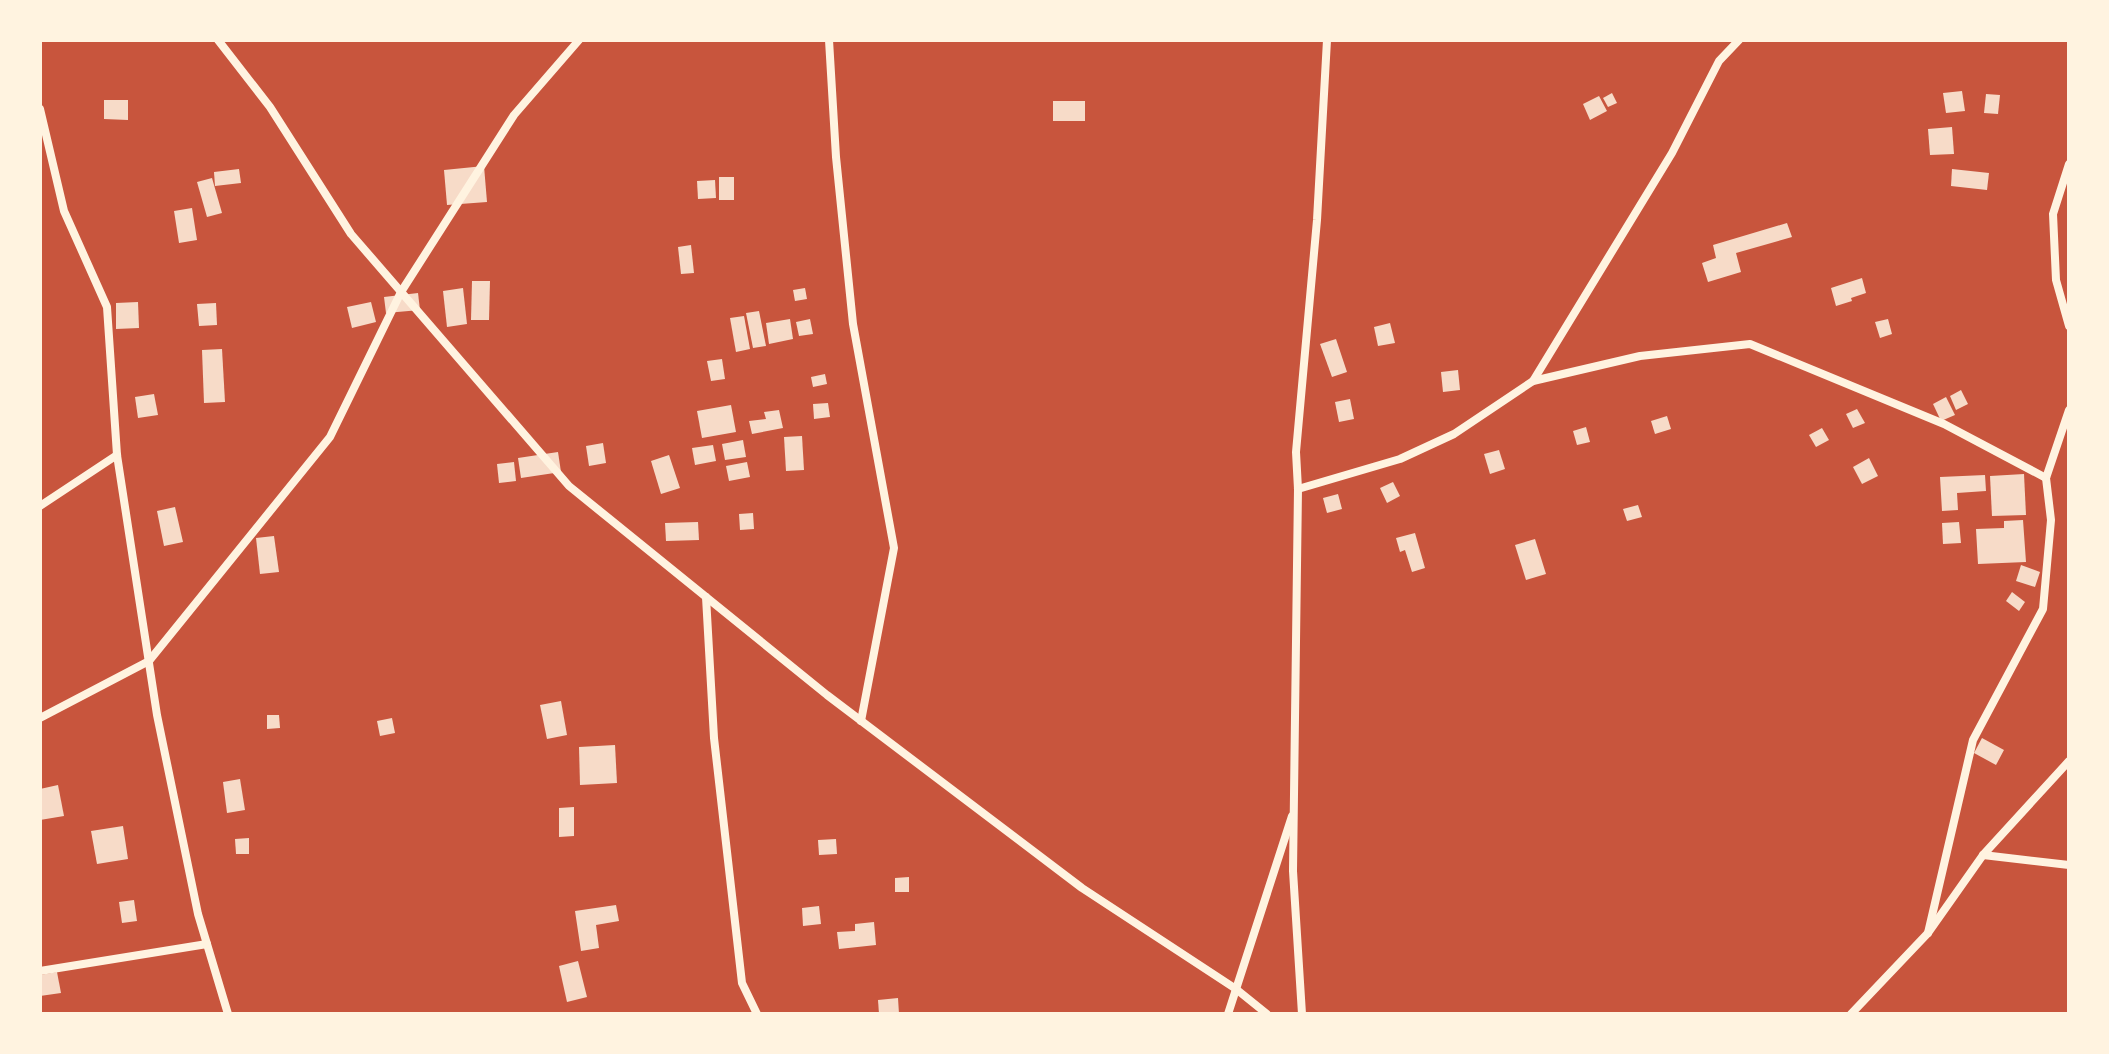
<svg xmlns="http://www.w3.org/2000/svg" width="2109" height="1054" font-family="Rubik,sans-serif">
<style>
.building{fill:#f7dbc8}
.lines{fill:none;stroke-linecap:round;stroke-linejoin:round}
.minor{stroke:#fff3e0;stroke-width:8}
</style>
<rect width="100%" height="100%" fill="#c8553d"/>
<g class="building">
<polygon points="1962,91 1965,111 1946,113 1943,93"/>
<polygon points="1612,93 1617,103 1608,107 1603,98"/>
<polygon points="1986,94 2000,95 1998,114 1984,113"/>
<polygon points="1599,96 1607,111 1590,120 1583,104"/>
<polygon points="104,100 128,100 128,120 104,119"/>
<rect x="1053" y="101" width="32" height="20"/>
<polygon points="1952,127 1954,154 1930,155 1928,129"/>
<polygon points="484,166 487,202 447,205 444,170"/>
<polygon points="239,169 241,183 215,186 214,172"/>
<polygon points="1952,169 1989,173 1987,190 1951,186"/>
<rect x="719" y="177" width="15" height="23"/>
<polygon points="212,178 222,213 207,217 197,182"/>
<polygon points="715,180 716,198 698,199 697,181"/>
<polygon points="192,208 197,240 179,243 174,211"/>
<polygon points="1787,223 1792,237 1736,253 1741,272 1708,282 1702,263 1716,258 1713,245"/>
<polygon points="691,245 694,273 681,274 678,247"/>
<polygon points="1862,278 1866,293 1851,298 1852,301 1836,306 1831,288"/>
<polygon points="472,281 490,281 489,320 471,320"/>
<polygon points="463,288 467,324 447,327 443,291"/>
<polygon points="805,288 807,299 795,301 793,290"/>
<polygon points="418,293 420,310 386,313 384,297"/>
<polygon points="138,302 139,328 116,329 116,303"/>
<polygon points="371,302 376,322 352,328 347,307"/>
<polygon points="216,303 217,325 199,326 197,304"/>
<polygon points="759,311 766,346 753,348 746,313"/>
<polygon points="744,316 750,349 736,352 730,318"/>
<polygon points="790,319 793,339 769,344 766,323"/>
<polygon points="810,319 813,334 799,336 796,322"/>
<polygon points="1888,319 1892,334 1880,338 1875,322"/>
<polygon points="1390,323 1395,343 1378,346 1374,327"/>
<polygon points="1336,339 1347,372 1332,377 1320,344"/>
<polygon points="222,349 225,402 204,403 202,350"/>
<polygon points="722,359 725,379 711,381 707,361"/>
<polygon points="1458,370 1460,390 1443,392 1441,372"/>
<polygon points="825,374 827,384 813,387 811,377"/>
<polygon points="1961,390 1968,404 1956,410 1950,396"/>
<polygon points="154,394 158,415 138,418 135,397"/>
<polygon points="1946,397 1955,415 1941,421 1933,404"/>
<polygon points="1350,399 1354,419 1339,422 1335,402"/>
<polygon points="828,403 830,417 814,419 813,404"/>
<polygon points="731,405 736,432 702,438 697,411"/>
<polygon points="1857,409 1865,423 1853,428 1846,414"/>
<polygon points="779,410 783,428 752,434 749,421 766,419 764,412"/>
<polygon points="1667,416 1671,429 1655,434 1651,421"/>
<polygon points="1586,427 1590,442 1577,445 1573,431"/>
<polygon points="1822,428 1829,440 1816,447 1809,435"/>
<polygon points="802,436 804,470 786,471 784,437"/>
<polygon points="743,440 746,457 725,460 722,444"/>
<polygon points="603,443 606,463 589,466 586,446"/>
<polygon points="713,445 716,461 695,465 692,448"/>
<polygon points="1499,450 1505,469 1490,474 1484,454"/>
<polygon points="558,452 561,472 521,478 518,458"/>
<polygon points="669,455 680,488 661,494 651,461"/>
<polygon points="1869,458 1878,476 1862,484 1853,467"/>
<polygon points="514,462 516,481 499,483 497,464"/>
<polygon points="747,462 750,477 729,481 726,466"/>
<polygon points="2024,474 2026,515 1992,516 1990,476"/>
<polygon points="1985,475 1986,491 1957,493 1958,510 1942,511 1940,477"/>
<polygon points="1393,482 1400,496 1387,503 1380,488"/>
<polygon points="1338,494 1342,509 1327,513 1323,498"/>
<polygon points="1638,505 1642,517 1627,521 1623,509"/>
<polygon points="175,507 183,542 164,546 157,511"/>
<polygon points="753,513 754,529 740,530 739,514"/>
<polygon points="2023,520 2026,562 1978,564 1976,529 2004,528 2004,521"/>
<polygon points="698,522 699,540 666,541 665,523"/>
<polygon points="1959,522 1961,543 1943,544 1942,523"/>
<polygon points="1415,533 1425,568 1412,572 1405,550 1400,552 1396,538"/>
<polygon points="274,536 279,572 260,574 256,538"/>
<polygon points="1535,539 1546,574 1526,580 1515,545"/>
<polygon points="2021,565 2040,572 2035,587 2016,581"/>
<polygon points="2012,592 2025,602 2019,611 2006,601"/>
<polygon points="561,701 567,735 547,739 540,705"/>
<polygon points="267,715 279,715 280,728 267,729"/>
<polygon points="392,718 395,733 380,736 377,721"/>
<polygon points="1982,738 2004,750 1996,765 1974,753"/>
<polygon points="615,745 617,783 580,785 579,747"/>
<polygon points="240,779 245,810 227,813 223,782"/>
<polygon points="58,785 64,816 40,820 40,789"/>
<polygon points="574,807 574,836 559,837 559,808"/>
<polygon points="123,826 128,859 97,864 91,831"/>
<polygon points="249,838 249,854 236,854 235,839"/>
<polygon points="836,839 837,854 819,855 818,840"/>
<polygon points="909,877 909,892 895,892 895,878"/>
<polygon points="134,900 137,921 122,923 119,902"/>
<polygon points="616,905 619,921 596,925 599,948 581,951 575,911"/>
<polygon points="819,906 821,924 803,926 802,908"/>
<polygon points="874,922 876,945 839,949 837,932 855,931 855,924"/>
<polygon points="578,961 587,997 567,1002 559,966"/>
<polygon points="57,972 61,993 40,996 40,975"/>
<polygon points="898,998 899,1014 879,1014 878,1000"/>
</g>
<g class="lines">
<g class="minor">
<polyline points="218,40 270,107 351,234 569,486 827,695 1082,888 1236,989 1267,1014"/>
<polyline points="829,40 836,157 853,324 894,548 861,721"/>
<polyline points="40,109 64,211 107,307 117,455 157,715 198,914 228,1014"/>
<polyline points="2069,164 2053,214 2056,280 2069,326"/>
<polyline points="1533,381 1672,153 1719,61 1739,40"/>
<polyline points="1298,489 1400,459 1454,434 1533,381 1640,356 1750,344 1944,424 2046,478"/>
<polyline points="40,506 117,455"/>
<polyline points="706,597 714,738 742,983 757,1014"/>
<polyline points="40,718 149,661 330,437 401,292 514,115 579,40"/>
<polyline points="1983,855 2069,865"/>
<polyline points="1928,933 1973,740 2043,609 2051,520 2046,478 2069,410"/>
<polyline points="40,971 207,944"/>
<polyline points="1228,1014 1292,816"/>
<polyline points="1302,1014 1293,871 1298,489 1296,452 1317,220 1327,40"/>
<polyline points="1851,1014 1928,933 1983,855 2069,761"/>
</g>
</g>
<rect width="2109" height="1054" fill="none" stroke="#fff3e0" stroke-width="84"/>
</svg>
